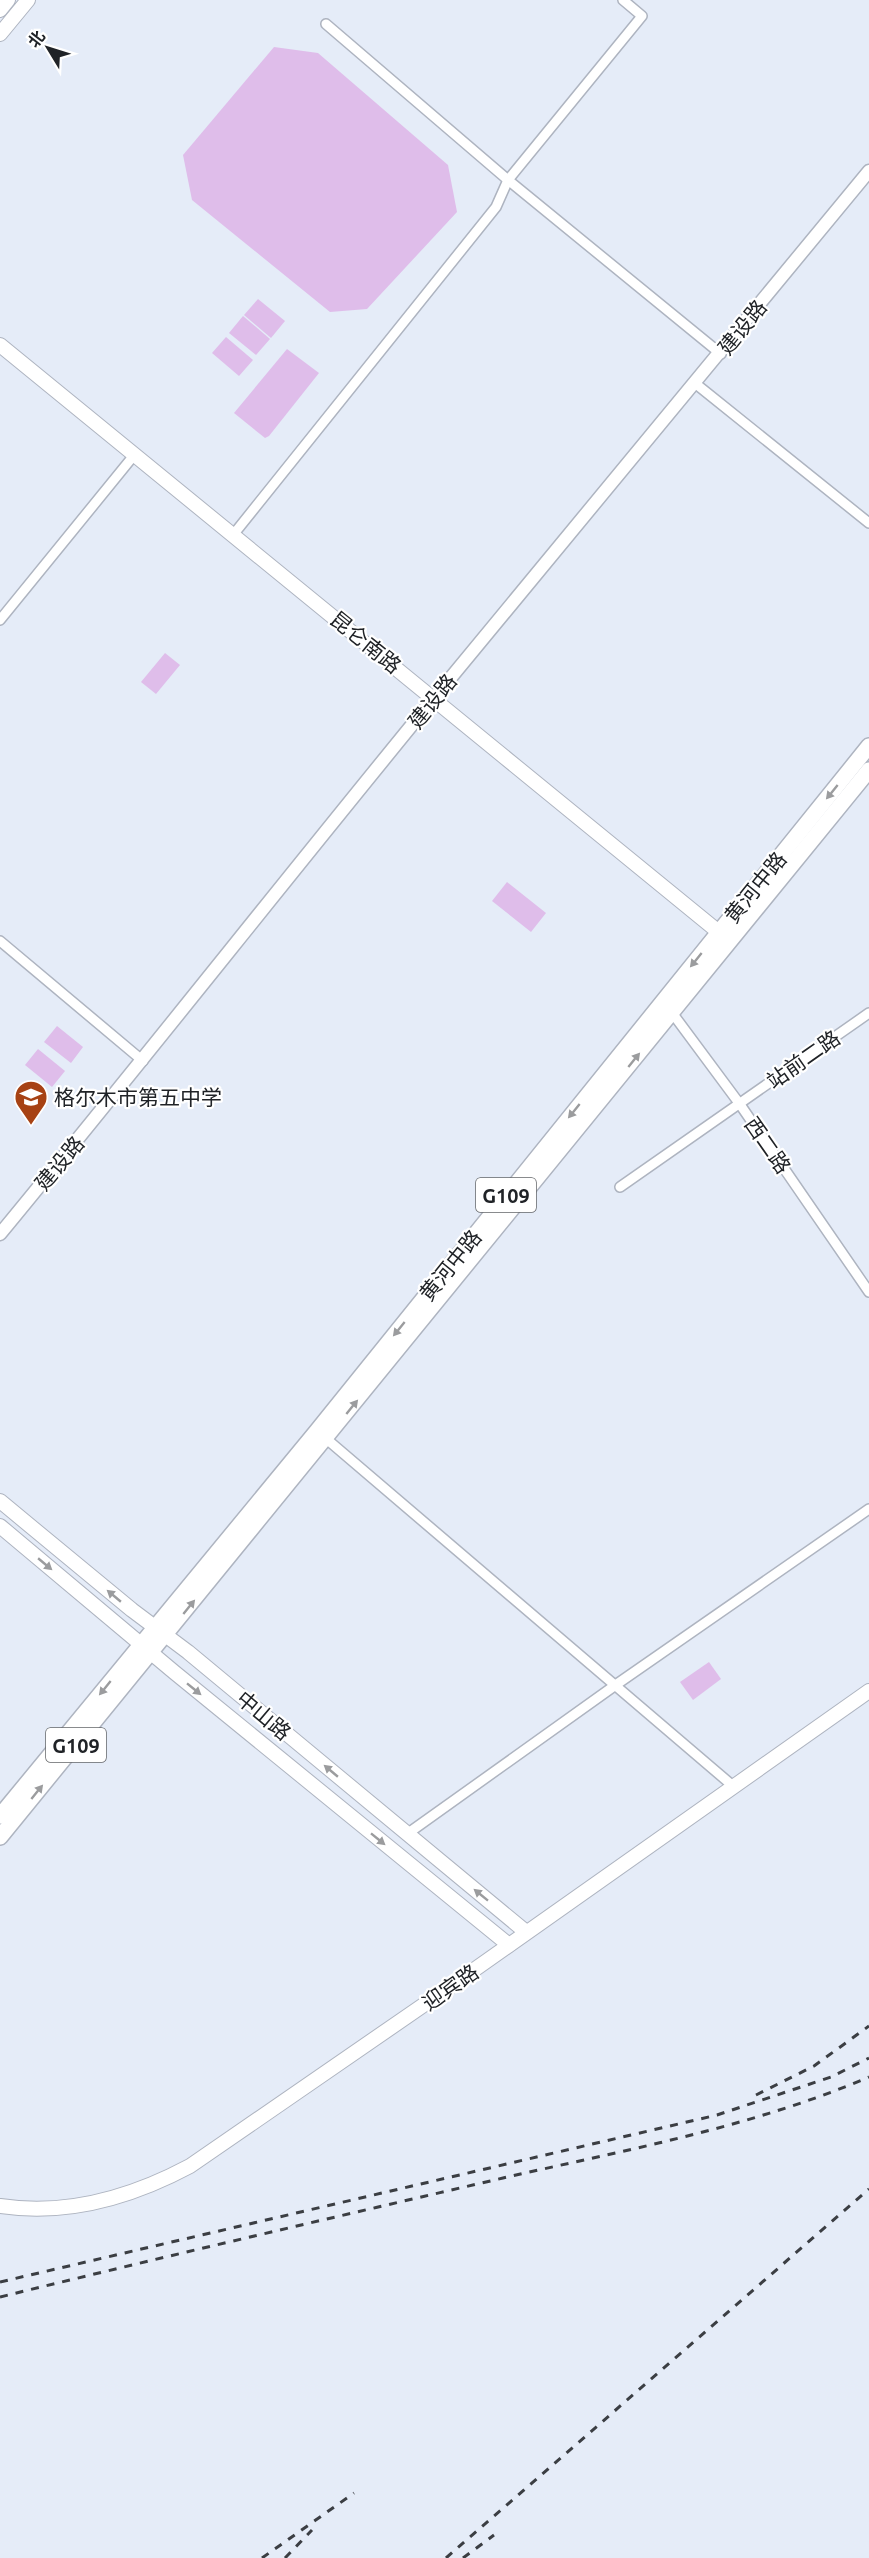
<svg xmlns="http://www.w3.org/2000/svg" width="869" height="2558" font-family="Ubuntu,'Noto Sans SC',sans-serif">
<style>
.green{fill:#dfbdea}
.lines{fill:none;stroke-linecap:round;stroke-linejoin:round}
.minor-casing{stroke:#aeb4c0;stroke-width:12}
.tertiary-casing{stroke:#aeb4c0;stroke-width:15}
.secondary-casing{stroke:#aeb4c0;stroke-width:16}
.trunk-casing{stroke:#aeb4c0;stroke-width:18}
.minor{stroke:#fff;stroke-width:9}
.tertiary{stroke:#fff;stroke-width:12}
.secondary{stroke:#fff;stroke-width:14}
.trunk{stroke:#fff;stroke-width:15}
.rail{stroke:#3b3e43;stroke-width:3;stroke-dasharray:8 8;stroke-linecap:butt}
.oneway{fill:#9b9c9e}
.labels{text-anchor:middle;dominant-baseline:central;stroke-width:4.5;stroke-linejoin:round;paint-order:stroke}
.shield{fill:#fff;stroke:#636568;stroke-width:1.5}
.shield-label{font-size:20px;font-weight:bold;fill:#202327}
.street-label{font-size:21px;fill:#202327;stroke:#fff}
.poi-label{font-size:21px;fill:#202327;stroke:#fff;text-anchor:start}
</style>
<rect width="100%" height="100%" fill="#e5ecf8"/>
<g class="green">
<polygon points="274,47 318,53 448,165 457,212 367,309 330,312 192,200 183,155"/>
<polygon points="258,299 285,321 271,338 244,315"/>
<polygon points="243,316 270,339 256,355 229,333"/>
<polygon points="226,337 253,360 239,376 212,353"/>
<polygon points="287,349 319,373 269,436 265,438 234,413"/>
<polygon points="165,653 180,665 156,694 141,682"/>
<polygon points="507,882 546,913 531,932 492,901"/>
<polygon points="57,1026 83,1047 71,1063 44,1042"/>
<polygon points="38,1049 65,1071 52,1087 25,1065"/>
<polygon points="709,1662 721,1679 693,1700 680,1682"/>
</g>
<g class="lines">
<g class="minor-casing">
<g id="minor">
<polyline points="326,24 508,180 721,354"/>
<polyline points="696,384 869,523"/>
<polyline points="233,535 496,207 508,180 642,16 623,0"/>
<polyline points="0,620 135,454"/>
<polyline points="0,941 143,1061"/>
<polyline points="670,1010 739,1103 869,1292"/>
<polyline points="620,1187 869,1013"/>
<polyline points="323,1436 733,1786"/>
<polyline points="407,1834 617,1684 869,1509"/>
</g>
</g>
<g class="tertiary-casing">
<path id="tertiary" d="M0,1234C146,1057 288,876 434,698C578,522 725,348 869,171"/>
</g>
<g class="secondary-casing">
<g id="secondary">
<polyline points="0,10 8,0"/>
<polyline points="0,34 28,0"/>
<polyline points="0,345 726,938"/>
<polyline points="0,1501 132,1610 188,1652 526,1932"/>
<polyline points="0,1526 174,1672 509,1945"/>
<path d="M0,2206C66,2216 132,2197 190,2166L454,1984L869,1691"/>
</g>
</g>
<g class="trunk-casing">
<g id="trunk">
<polyline points="0,1816 317,1431 869,746"/>
<polyline points="0,1837 869,770"/>
</g>
</g>
<use href="#minor" class="minor"/>
<use href="#tertiary" class="tertiary"/>
<use href="#secondary" class="secondary"/>
<use href="#trunk" class="trunk"/>
<g class="rail">
<polyline points="756,2095 814,2066 869,2026"/>
<polyline points="0,2282 717,2115 831,2077 869,2058"/>
<path d="M0,2297C167,2256 335,2217 503,2178C626,2150 752,2127 869,2077"/>
<polyline points="262,2558 354,2493"/>
<polyline points="285,2558 312,2530"/>
<polyline points="446,2558 869,2189"/>
<polyline points="463,2558 494,2535"/>
</g>
</g>
<defs><path id="oneway-solid" d="M-6-.8H1V-3.2L6.5 0L1 3.2V.8H-6Z" transform="scale(1.5)"/></defs>
<g class="oneway">
<use href="#oneway-solid" transform="translate(832 792) rotate(129)"/>
<use href="#oneway-solid" transform="translate(696 960) rotate(129)"/>
<use href="#oneway-solid" transform="translate(634 1060) rotate(-51)"/>
<use href="#oneway-solid" transform="translate(574 1111) rotate(129)"/>
<use href="#oneway-solid" transform="translate(399 1329) rotate(129)"/>
<use href="#oneway-solid" transform="translate(352 1407) rotate(-51)"/>
<use href="#oneway-solid" transform="translate(45 1564) rotate(40)"/>
<use href="#oneway-solid" transform="translate(114 1596) rotate(-140)"/>
<use href="#oneway-solid" transform="translate(189 1607) rotate(-51)"/>
<use href="#oneway-solid" transform="translate(105 1688) rotate(129)"/>
<use href="#oneway-solid" transform="translate(194 1689) rotate(39)"/>
<use href="#oneway-solid" transform="translate(331 1771) rotate(-140)"/>
<use href="#oneway-solid" transform="translate(37 1792) rotate(-51)"/>
<use href="#oneway-solid" transform="translate(378 1839) rotate(39)"/>
<use href="#oneway-solid" transform="translate(481 1895) rotate(-141)"/>
</g>
<defs>
<g id="school-pin" transform="scale(1.725)"><path d="M0 17L-7.5 6A9.5 9.5 0 1 1 7.5 6Z" fill="#a74214" stroke="#fff"/><path d="M0-5L7-2L0 1L-7-2ZM-4 1L0 2.5L4 1V4Q0 6-4 4Z" fill="#fff"/></g>
</defs>
<g fill-rule="evenodd">
<use href="#school-pin" x="31" y="1097"/>
</g>
<g class="labels">
<g class="shield">
<rect x="476" y="1178" width="60" height="34" rx="4.5"/>
<rect x="46" y="1728" width="60" height="34" rx="4.5"/>
</g>
<g class="shield-label">
<text x="506" y="1195">G109</text>
<text x="76" y="1745">G109</text>
</g>
<g class="street-label">
<text transform="translate(742 327) rotate(-51)">建设路</text>
<text transform="translate(366 642) rotate(39)">昆仑南路</text>
<text transform="translate(432 701) rotate(-51)">建设路</text>
<text transform="translate(755 887) rotate(-51)">黄河中路</text>
<text transform="translate(803 1059) rotate(-35)">站前二路</text>
<text transform="translate(768 1145) rotate(55)">西二路</text>
<text transform="translate(59 1163) rotate(-50)">建设路</text>
<text transform="translate(450 1265) rotate(-51)">黄河中路</text>
<text transform="translate(264 1715) rotate(40)">中山路</text>
<text transform="translate(450 1987) rotate(-35)">迎宾路</text>
</g>
<g class="poi-label">
<text x="54" y="1097">格尔木市第五中学</text>
</g>
</g>
<g transform="translate(48 48) rotate(308)" stroke="#ffffff" stroke-width="4.5" paint-order="stroke">
<path d="M0-4.5L10 22L0 15L-10 22Z" fill="#202327"/>
<text y="-9" font-size="16" font-weight="bold" text-anchor="middle" fill="#202327">北</text>
</g>
</svg>
